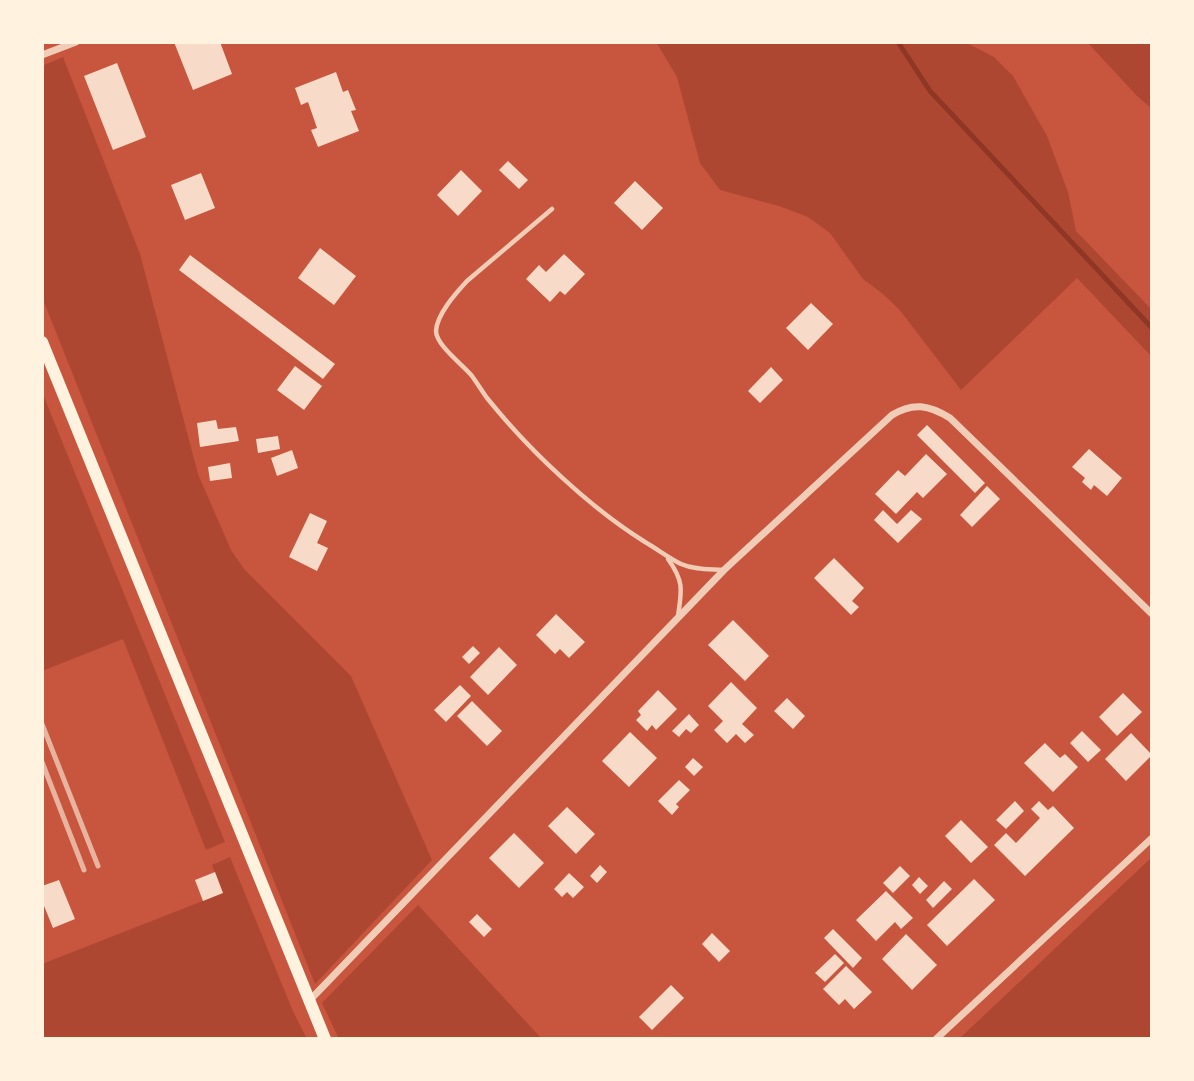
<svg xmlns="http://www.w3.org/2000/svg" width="1194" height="1081" font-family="'Sofia Sans Condensed',sans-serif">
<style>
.green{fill:#ae4732}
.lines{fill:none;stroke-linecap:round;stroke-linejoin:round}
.stream{stroke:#8f3625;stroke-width:5}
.building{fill:#f7dbc8}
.service{stroke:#f1ccb7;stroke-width:4.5}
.minor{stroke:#f1ccb7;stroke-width:7}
.secondary{stroke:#fff3e0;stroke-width:12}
.rail{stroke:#e9b49f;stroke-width:5}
</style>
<rect width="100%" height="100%" fill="#c8553d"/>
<g class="green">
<polygon points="656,42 965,42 994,57 1013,76 1047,136 1068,192 1076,231 1152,310 1152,357 1077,278 961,390 899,309 883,294 863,279 830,233 808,217 779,206 720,190 700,163 677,77"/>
<polygon points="1087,42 1152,42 1152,109 1137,96"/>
<polygon points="63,57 140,254 198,474 231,550 244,569 351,676 432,860 315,984 42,297 42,66"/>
<polygon points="42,392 225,842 206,850 123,639 42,671"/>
<polygon points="230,857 292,1009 307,1039 42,1039 42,964 223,893 212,865"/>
<polygon points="1152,857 1152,1039 959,1039"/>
<polygon points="418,905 542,1039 339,1039 322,1003"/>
</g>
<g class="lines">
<polyline class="stream" points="898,42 930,91 1152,328"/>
</g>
<g class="building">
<polygon points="174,42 220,42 232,74 193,90"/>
<polygon points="117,63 146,137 113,150 84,76"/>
<polygon points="336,72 343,92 348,90 356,110 351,111 359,131 318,147 311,130 317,128 308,102 301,105 295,88"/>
<polygon points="508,161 528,180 519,189 499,170"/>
<polygon points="461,170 482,191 458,216 437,195"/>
<polygon points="201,173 215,208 185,220 171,185"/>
<polygon points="635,181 663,208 642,230 614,203"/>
<polygon points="320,248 356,276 334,305 298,278"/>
<polygon points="564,254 585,274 565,295 560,291 550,302 526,279 539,265 546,272"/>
<polygon points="190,255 335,364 323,379 179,270"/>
<polygon points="811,303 833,324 808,350 786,328"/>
<polygon points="295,366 322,386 304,410 277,390"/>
<polygon points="771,367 783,380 760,403 748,391"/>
<polygon points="216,420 218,429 236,427 239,441 200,447 197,423"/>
<polygon points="927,425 985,483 975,493 917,435"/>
<polygon points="278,436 280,449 258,453 256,439"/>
<polygon points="1089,449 1122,478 1107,496 1094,485 1091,490 1082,482 1085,478 1072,467"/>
<polygon points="292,450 298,468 277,476 271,458"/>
<polygon points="926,454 947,474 923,498 917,492 896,514 875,494 898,470 905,476"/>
<polygon points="230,463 232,478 210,481 208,467"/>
<polygon points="987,486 1000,499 972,527 960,515"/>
<polygon points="883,510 897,524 911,510 922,519 898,543 874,520"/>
<polygon points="310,513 327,521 317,543 328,548 317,571 289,557"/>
<polygon points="834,558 864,588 852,601 859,607 851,615 814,578"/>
<polygon points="556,614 585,642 569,658 560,649 555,654 536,635"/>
<polygon points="733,620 769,656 745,681 708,645"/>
<polygon points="473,646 480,653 469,664 462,657"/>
<polygon points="499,647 517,665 488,695 470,677"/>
<polygon points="731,682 757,708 742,724 754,735 745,743 736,734 727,743 714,730 723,721 708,706"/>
<polygon points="460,685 471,696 446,722 434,710"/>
<polygon points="658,690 677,709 656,730 652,725 647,731 636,720 641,715 638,711"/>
<polygon points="1123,693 1142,712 1117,736 1099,717"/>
<polygon points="787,698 805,716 793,729 774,711"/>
<polygon points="472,701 502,731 487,746 457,716"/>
<polygon points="689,714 699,725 691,733 686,729 679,737 672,731"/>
<polygon points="1082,731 1101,750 1088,762 1070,743"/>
<polygon points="630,732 657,758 629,787 602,761"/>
<polygon points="1131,733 1152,755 1126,781 1105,759"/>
<polygon points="1045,743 1060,758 1065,754 1078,767 1053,792 1024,763"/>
<polygon points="693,758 703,767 694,776 685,767"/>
<polygon points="679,780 690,790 676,804 679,807 672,815 658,801"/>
<polygon points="1015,801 1024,811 1006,829 996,820"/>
<polygon points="1039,801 1048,810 1053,806 1074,828 1025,876 994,845 1006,833 1016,843 1040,818 1031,809"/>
<polygon points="567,807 595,834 576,854 548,826"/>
<polygon points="961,820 988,847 971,863 945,836"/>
<polygon points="514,833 544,863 519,888 489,858"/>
<polygon points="600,865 607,872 597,883 590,876"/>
<polygon points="900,866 910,876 893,893 883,883"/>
<polygon points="215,872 223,893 203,901 195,880"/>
<polygon points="569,873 584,887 573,898 567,892 562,897 554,889"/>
<polygon points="919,877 928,886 920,894 912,885"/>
<polygon points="974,879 995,900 947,946 927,925"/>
<polygon points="59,880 75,919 53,928 42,901 42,886"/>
<polygon points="944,881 952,889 933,908 926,900"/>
<polygon points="886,891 913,918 901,929 895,922 876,941 856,920"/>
<polygon points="477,914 492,929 484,937 469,922"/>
<polygon points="833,929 862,958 853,968 824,938"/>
<polygon points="712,933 730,951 719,962 702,944"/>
<polygon points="906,934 937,965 912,990 882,959"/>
<polygon points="835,954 844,963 825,982 815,973"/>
<polygon points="846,966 872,992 854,1009 845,999 839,1005 823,989"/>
<polygon points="671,985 684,998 652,1030 639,1017"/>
</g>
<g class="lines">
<g class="service">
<path d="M552,209L467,281C456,293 437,314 436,331C436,345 463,365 472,376C477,383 482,391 487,398C529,450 589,507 645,542C657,549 669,558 681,564C695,570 709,569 723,570"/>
<path d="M668,559C684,581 682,590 678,616"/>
</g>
<g class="minor">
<polyline points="42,55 76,42"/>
<path d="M309,1001L724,570L892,415C913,402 929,405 950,418L1152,614"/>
<polyline points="936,1039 1152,838"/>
</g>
<polyline class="secondary" points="42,342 325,1039"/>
<g class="rail">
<polyline points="42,724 98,866"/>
<polyline points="42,762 84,870"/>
</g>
</g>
<rect width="1194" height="1081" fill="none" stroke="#fff3e0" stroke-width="88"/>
</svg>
